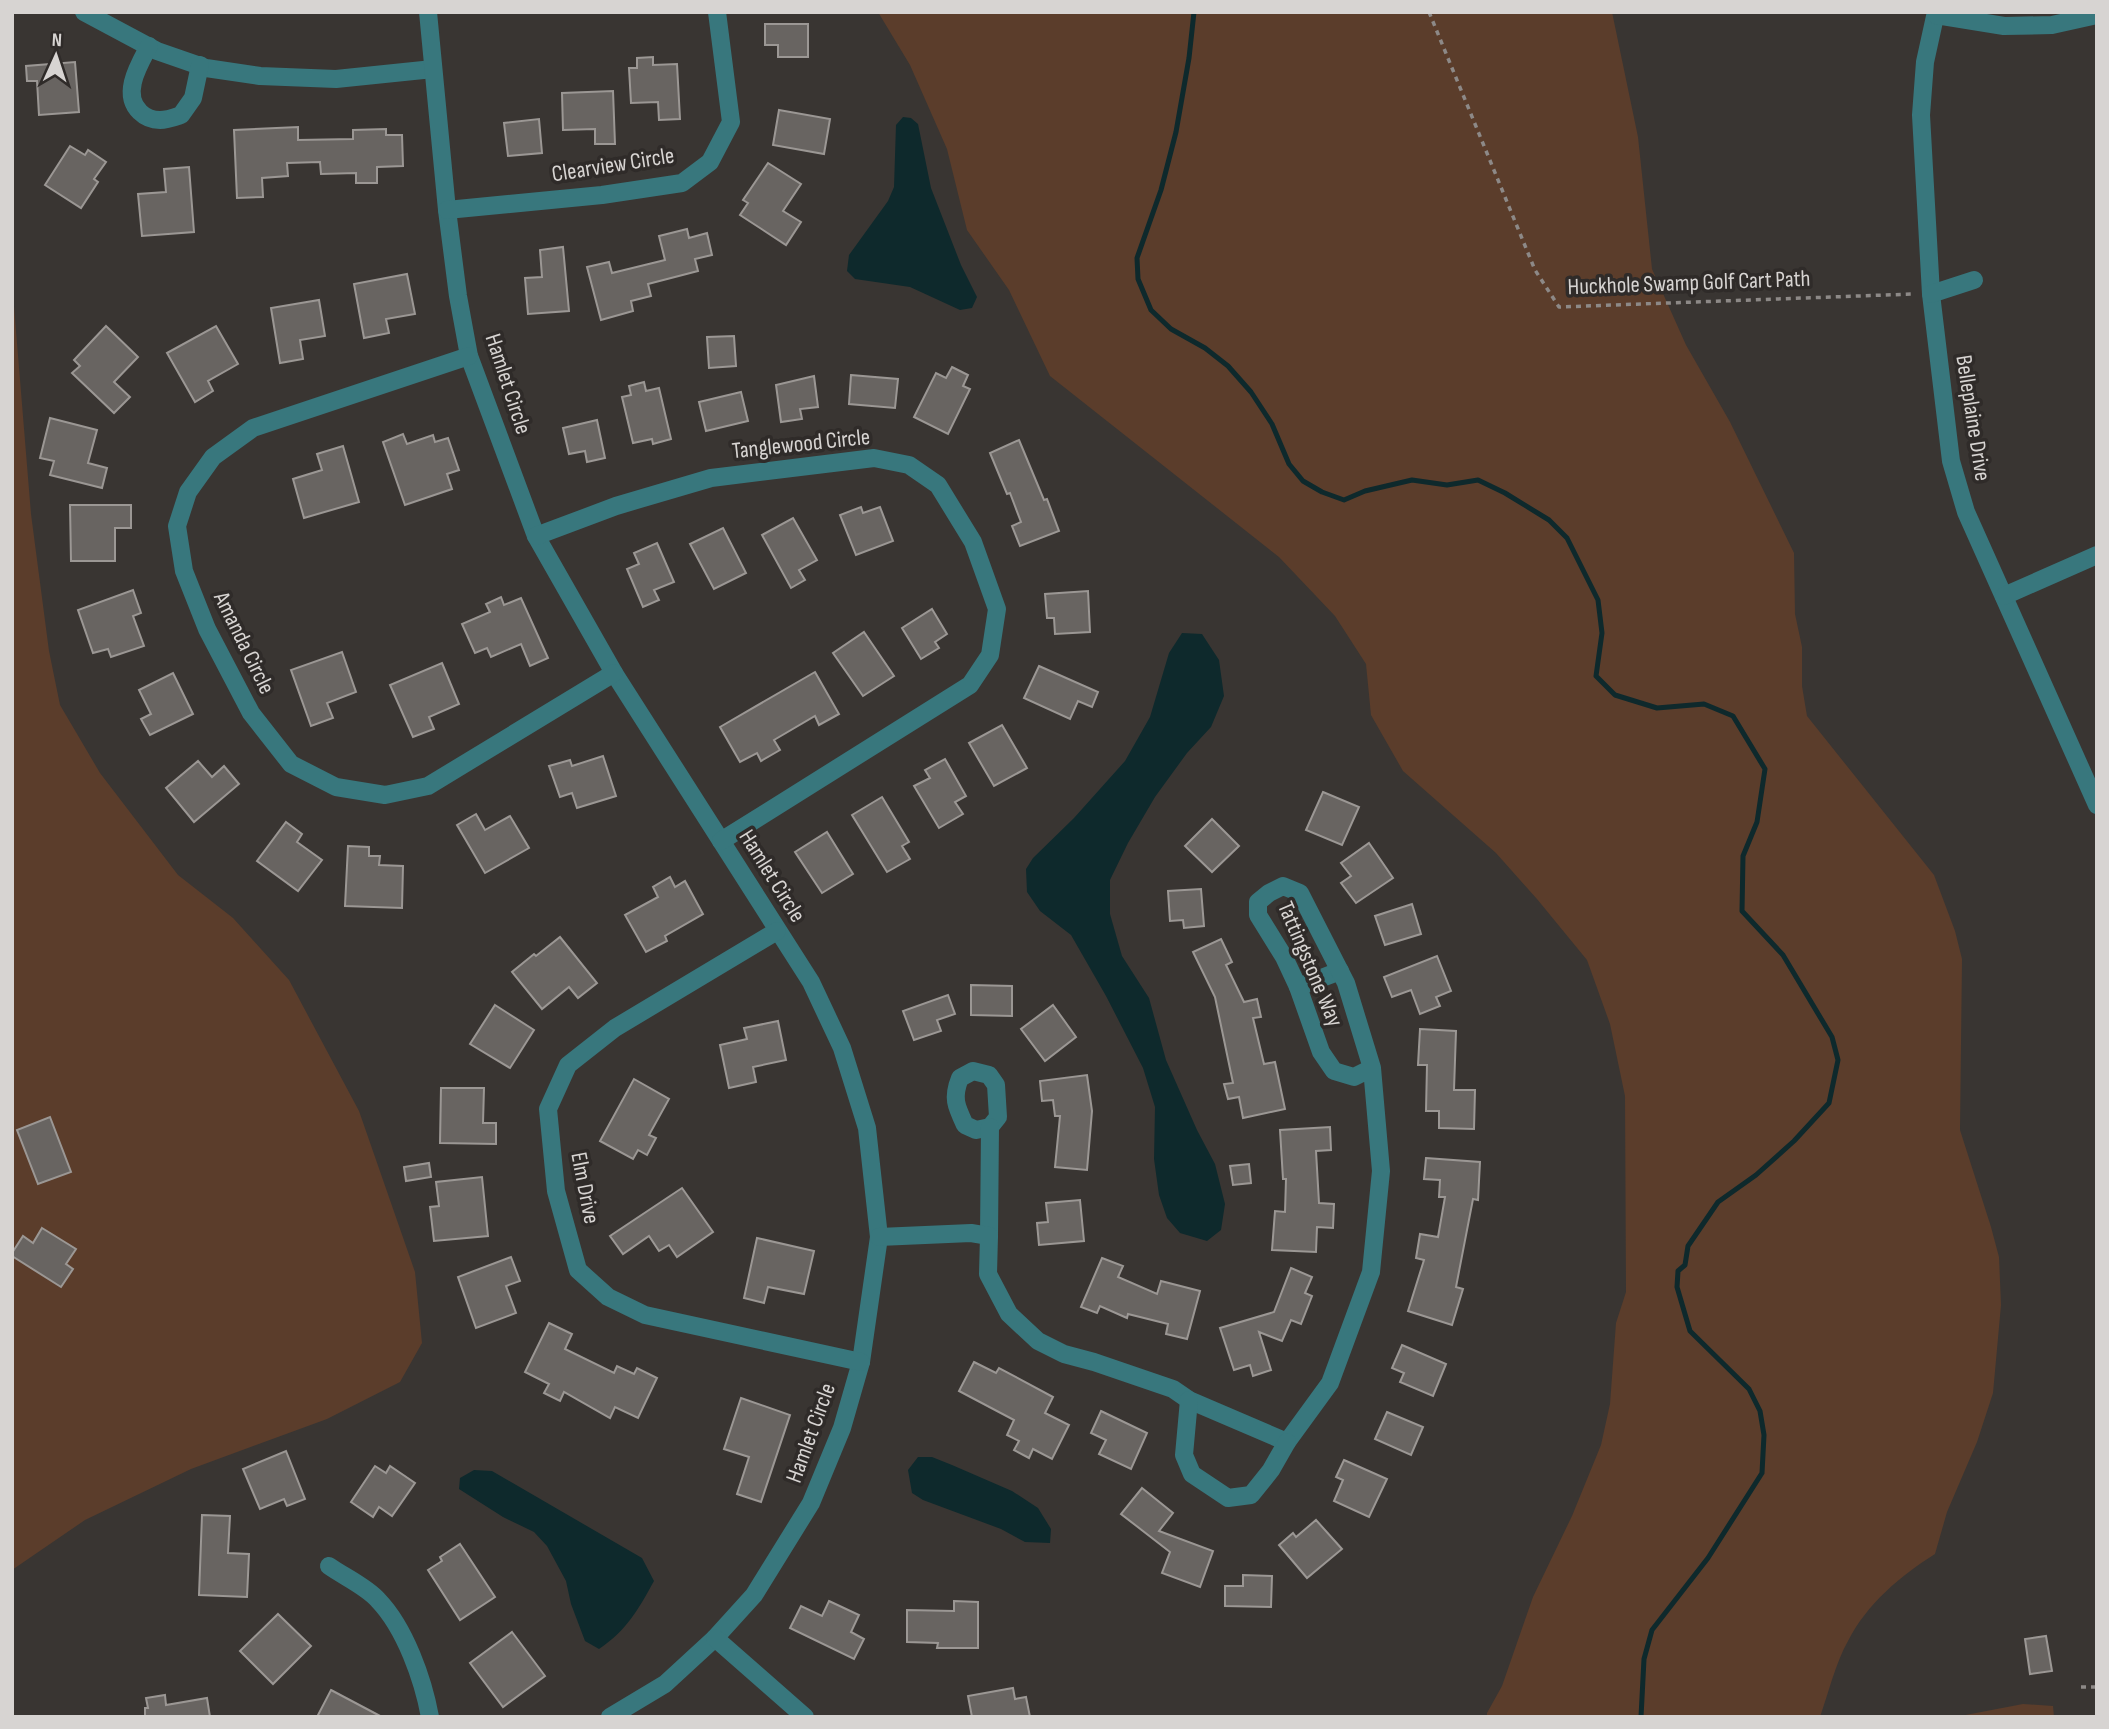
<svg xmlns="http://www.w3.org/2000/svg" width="2109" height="1729" font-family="'Sofia Sans Condensed',sans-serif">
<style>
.green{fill:#5b3d2b}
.water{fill:#0e292c}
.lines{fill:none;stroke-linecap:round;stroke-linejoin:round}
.stream{stroke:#0e292c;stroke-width:5}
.building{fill:#686461;stroke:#9b9794;stroke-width:2}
.path{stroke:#8d8987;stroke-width:3.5;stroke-dasharray:5 5;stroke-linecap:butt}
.minor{stroke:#38777d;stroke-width:18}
.labels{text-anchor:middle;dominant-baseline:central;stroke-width:7;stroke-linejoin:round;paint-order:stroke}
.street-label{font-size:23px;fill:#d7d4d2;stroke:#2f2b29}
</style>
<rect width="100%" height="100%" fill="#393532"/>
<g class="green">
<path d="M878,12H1612L1638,137L1652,269L1686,345L1730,422L1794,553L1795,614L1802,647V686L1807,716L1934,875L1955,931L1962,959L1960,1130L1991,1227L1999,1257L2001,1305L1993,1393L1977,1442L1947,1512L1935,1554C1900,1576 1867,1604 1848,1641C1836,1662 1828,1694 1820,1717H1487V1713L1502,1686L1533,1597L1572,1516L1601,1445L1610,1404L1616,1323L1626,1292L1625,1096L1610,1024L1587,960L1537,899L1496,853L1403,771L1371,715L1366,664L1335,616L1279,557L1050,376L1009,290L967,230L947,149L910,65Z"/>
<polygon points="12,282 31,514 49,651 60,705 100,773 178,875 233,918 289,980 359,1111 415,1272 422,1343 400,1382 327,1419 191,1469 85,1520 12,1570"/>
<polygon points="2023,1704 2053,1706 2054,1717 1955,1717"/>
</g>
<g class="water">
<polygon points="903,117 911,118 918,124 931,188 961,265 977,297 972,308 960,310 910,287 855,279 847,271 849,255 888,201 894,187 896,125"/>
<polygon points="1182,633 1202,634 1219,660 1224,696 1211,727 1187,753 1155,797 1128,843 1110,880 1110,914 1122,956 1149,998 1166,1060 1197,1130 1215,1164 1225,1204 1221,1230 1207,1241 1180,1233 1167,1218 1159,1195 1154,1159 1155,1107 1143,1068 1106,996 1071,935 1040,911 1027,892 1026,869 1033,858 1074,818 1125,761 1150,717 1169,653"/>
<polygon points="918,1457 932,1457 952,1465 1012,1491 1038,1508 1051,1529 1050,1543 1025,1542 1001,1529 923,1500 912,1493 908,1470"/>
<path d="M474,1470L492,1471L642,1558L654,1581C638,1610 627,1630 599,1649L585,1641L571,1604L566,1581L547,1546L534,1532L503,1517L459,1489L460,1478Z"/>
</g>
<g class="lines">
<polyline class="stream" points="1194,12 1189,58 1176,132 1161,190 1137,258 1138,279 1151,310 1171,329 1205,348 1228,366 1251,392 1272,424 1289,464 1303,481 1322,492 1344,500 1365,491 1412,480 1447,485 1478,480 1505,493 1549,520 1567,538 1598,600 1602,633 1596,676 1615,695 1657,708 1704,704 1733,716 1765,769 1757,822 1743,856 1742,911 1783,955 1832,1037 1838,1060 1829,1103 1794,1141 1756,1175 1718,1202 1688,1246 1685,1265 1678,1271 1677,1287 1690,1331 1749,1389 1760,1411 1764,1435 1762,1473 1708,1558 1652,1630 1644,1659 1641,1717"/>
</g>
<g class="building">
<polygon points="765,24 808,24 808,57 778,57 778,45 765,45"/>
<polygon points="653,57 653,65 677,64 680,119 659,120 658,102 631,103 629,68 637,68 637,58"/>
<polygon points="75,62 79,112 39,115 37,81 27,81 26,66"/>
<polygon points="613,91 615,144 595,144 595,129 563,130 562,93"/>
<polygon points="779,110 830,119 824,154 773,145"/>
<polygon points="539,119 542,153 508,156 504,123"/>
<polygon points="298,127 298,140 353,139 353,130 386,129 386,135 402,135 403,166 377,167 377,183 356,183 356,173 321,174 320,162 287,163 288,176 262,178 263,197 237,198 234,130"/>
<polygon points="70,146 85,155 88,150 106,162 94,179 98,182 81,208 45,185"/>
<polygon points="768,163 801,184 783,211 801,222 786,245 740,215 748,203 743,200"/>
<polygon points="189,167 194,232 142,236 138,194 166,192 164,169"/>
<polygon points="687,229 689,238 707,233 712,255 695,259 698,271 648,284 651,296 631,301 633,311 601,320 587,267 609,262 612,273 665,260 659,236"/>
<polygon points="563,247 569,311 528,314 525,278 542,277 540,250"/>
<polygon points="407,274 415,314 386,319 389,333 364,338 354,284"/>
<polygon points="319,300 325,336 300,340 303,359 280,363 271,308"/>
<polygon points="106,326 138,357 114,382 130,397 114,413 72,373 80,366 74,360"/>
<polygon points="216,326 238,364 208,381 213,391 195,402 167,353"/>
<polygon points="734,336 736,366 709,368 707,337"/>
<polygon points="952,367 968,375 963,386 970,389 948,434 914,417 936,373 946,378"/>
<polygon points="851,375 898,379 895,408 849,404"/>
<polygon points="814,376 818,407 800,409 802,419 781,422 776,385"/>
<polygon points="644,382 646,391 659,388 671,439 653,444 652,439 633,443 622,397 631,395 629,386"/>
<polygon points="741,392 748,421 706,431 699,402"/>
<polygon points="50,418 97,430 88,463 107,468 102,488 50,475 54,461 40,458"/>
<polygon points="597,420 605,458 587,462 585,451 569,454 563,428"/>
<polygon points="403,434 407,444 433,435 435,442 448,438 459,470 447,474 452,489 405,505 383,442"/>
<polygon points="1019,440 1044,500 1047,499 1059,531 1020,546 1012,526 1021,522 1010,493 1007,494 990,453"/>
<polygon points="343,446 359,502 304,518 293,479 322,470 317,454"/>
<polygon points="70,505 131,505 131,528 115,528 115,561 71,561"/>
<polygon points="861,507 863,513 880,507 893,541 856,555 840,515"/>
<polygon points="793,518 817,560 799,570 805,580 791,588 762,535"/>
<polygon points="723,528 746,573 714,589 690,544"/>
<polygon points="657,543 674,582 654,590 659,600 643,607 627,569 639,564 634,553"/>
<polygon points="133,590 141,613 133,616 144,646 111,657 108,649 93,653 78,610"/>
<polygon points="1088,591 1090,632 1055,634 1054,618 1047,618 1045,594"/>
<polygon points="501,597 504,605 521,598 548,658 530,666 521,644 491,657 487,648 475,653 462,624 490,612 486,604"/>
<polygon points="932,609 947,634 935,642 939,648 921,659 902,628"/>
<polygon points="864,632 894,676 863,696 833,653"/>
<polygon points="342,652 356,692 327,703 333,718 311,726 291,670"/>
<polygon points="442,663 459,704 429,717 434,729 413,737 390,685"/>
<polygon points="1039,666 1098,692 1092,707 1078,701 1070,719 1024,698"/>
<polygon points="815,672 839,714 819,725 815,716 774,740 780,750 761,761 757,753 740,762 720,727"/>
<polygon points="173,673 193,714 150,735 141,719 151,714 139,690"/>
<polygon points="1002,725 1027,768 994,786 969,743"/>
<polygon points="603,756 616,796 577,808 572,793 560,797 549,766 570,760 572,766"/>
<polygon points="945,759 966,796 955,802 963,814 939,828 914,786 930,778 925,770"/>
<polygon points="198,761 212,777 224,766 239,784 194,822 166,788"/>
<polygon points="1323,792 1359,807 1342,845 1306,830"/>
<polygon points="882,797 909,842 902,846 910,859 887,872 852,815"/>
<polygon points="476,814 485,830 510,816 529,848 485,873 457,825"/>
<polygon points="1212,819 1239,846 1212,872 1185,846"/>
<polygon points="286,822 302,834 297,842 322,860 298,891 257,861"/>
<polygon points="827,832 853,874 822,893 795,852"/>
<polygon points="1369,843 1393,878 1356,903 1341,883 1351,876 1341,863"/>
<polygon points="348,846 369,847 369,856 380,856 379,865 403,866 402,908 345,906"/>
<polygon points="670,877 675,887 685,881 703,914 665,936 667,941 646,952 625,915 658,897 653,887"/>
<polygon points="1201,889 1204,926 1184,928 1183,920 1170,921 1168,891"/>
<polygon points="1412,904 1421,934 1385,945 1375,916"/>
<polygon points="560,937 597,983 578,998 569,987 542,1009 512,972 534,954 536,956"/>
<polygon points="1221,939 1232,962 1226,965 1244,1002 1257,999 1261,1017 1253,1018 1264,1064 1275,1062 1285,1109 1243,1118 1239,1097 1228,1099 1224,1084 1233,1083 1215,997 1193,952"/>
<polygon points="1437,956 1451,991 1436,997 1440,1006 1420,1014 1411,990 1392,997 1384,977"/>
<polygon points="971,985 1012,986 1012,1016 971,1015"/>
<polygon points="948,995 955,1014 937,1020 941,1031 914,1040 903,1011"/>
<polygon points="495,1005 534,1030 510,1068 470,1044"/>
<polygon points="1053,1005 1076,1037 1045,1061 1021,1029"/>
<polygon points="778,1021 786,1060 753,1067 756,1082 729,1088 720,1045 747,1039 744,1028"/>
<polygon points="1420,1029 1456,1031 1454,1090 1475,1090 1474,1129 1439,1128 1439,1111 1426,1111 1427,1065 1418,1065"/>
<polygon points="1087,1075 1092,1111 1087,1170 1055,1167 1060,1116 1055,1116 1053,1100 1042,1101 1040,1081"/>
<polygon points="634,1079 669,1099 649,1135 656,1138 647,1155 638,1150 633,1159 600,1141"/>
<polygon points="441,1088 484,1088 483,1123 496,1123 496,1144 440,1143"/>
<polygon points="50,1117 71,1172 38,1184 17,1130"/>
<polygon points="1330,1127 1331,1150 1316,1151 1319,1203 1334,1204 1333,1228 1317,1227 1316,1252 1272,1250 1275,1211 1285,1212 1286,1179 1283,1179 1280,1130"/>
<polygon points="1426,1158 1480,1162 1478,1200 1473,1199 1456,1287 1463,1289 1452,1325 1408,1311 1424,1260 1416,1258 1420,1234 1438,1237 1445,1197 1439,1197 1440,1180 1424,1179"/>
<polygon points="429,1163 431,1177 406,1181 404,1167"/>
<polygon points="1249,1164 1251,1183 1233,1185 1230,1166"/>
<polygon points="482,1177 488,1236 434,1241 430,1207 439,1206 436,1182"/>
<polygon points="682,1188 713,1232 677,1257 669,1245 659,1251 649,1236 623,1254 610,1236"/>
<polygon points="1080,1200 1084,1241 1039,1245 1037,1223 1048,1222 1046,1203"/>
<polygon points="42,1228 76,1249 66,1264 73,1269 61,1287 12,1256 12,1253 23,1236 33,1243"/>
<polygon points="757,1238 814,1251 804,1294 768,1287 764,1303 744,1298"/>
<polygon points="511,1257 520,1281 506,1286 516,1313 476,1328 458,1277"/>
<polygon points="1102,1258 1123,1266 1118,1277 1157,1294 1161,1281 1200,1291 1187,1339 1166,1334 1168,1324 1128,1314 1127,1318 1100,1306 1097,1313 1081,1307"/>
<polygon points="1291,1268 1312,1277 1305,1293 1312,1296 1301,1324 1291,1320 1282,1341 1259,1332 1271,1370 1253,1376 1250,1365 1234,1370 1220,1328 1274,1312"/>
<polygon points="549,1323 572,1334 565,1349 614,1373 617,1366 634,1374 637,1368 657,1378 638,1418 615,1407 610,1418 564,1392 560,1401 544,1393 549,1384 525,1372"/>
<polygon points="1402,1345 1446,1364 1433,1396 1400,1382 1404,1373 1392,1368"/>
<polygon points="974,1362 996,1373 999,1368 1053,1397 1045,1413 1069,1425 1052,1459 1033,1449 1029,1458 1014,1450 1019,1441 1007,1435 1014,1420 959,1391"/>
<polygon points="741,1398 790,1415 761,1502 737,1494 749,1457 724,1449"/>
<polygon points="1101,1411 1147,1433 1131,1469 1099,1454 1106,1440 1091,1433"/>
<polygon points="1387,1412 1423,1427 1411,1455 1375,1439"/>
<polygon points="286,1451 305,1499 287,1506 284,1499 260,1509 243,1469"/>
<polygon points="1344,1460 1387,1479 1369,1517 1334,1501 1343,1480 1336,1477"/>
<polygon points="375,1466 386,1473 390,1466 415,1483 392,1516 379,1507 373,1517 351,1502"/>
<polygon points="1142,1488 1173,1513 1159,1531 1213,1551 1200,1587 1162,1573 1170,1552 1121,1514"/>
<polygon points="202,1515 230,1516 228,1553 249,1554 247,1597 199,1595"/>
<polygon points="1316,1520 1342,1549 1307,1578 1279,1545 1293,1533 1296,1537"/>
<polygon points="460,1544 495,1597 460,1620 428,1570 442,1561 440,1557"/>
<polygon points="1243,1575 1272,1576 1271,1607 1225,1606 1225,1586 1243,1586"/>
<polygon points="829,1601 859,1615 851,1632 864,1639 854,1659 790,1628 801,1606 822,1616"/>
<polygon points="954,1601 978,1602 978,1648 937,1648 938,1643 907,1642 907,1610 954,1611"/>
<polygon points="278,1614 311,1646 273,1684 240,1651"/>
<polygon points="512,1632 545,1676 503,1707 470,1663"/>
<polygon points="2046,1636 2052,1671 2030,1674 2025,1639"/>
<polygon points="1013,1688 1015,1699 1026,1697 1030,1717 972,1717 968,1696"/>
<polygon points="331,1690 382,1717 317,1717"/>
<polygon points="165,1695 166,1705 207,1698 210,1717 145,1717 145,1708 148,1708 146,1698"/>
</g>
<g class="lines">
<g class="path">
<polyline points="1429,12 1535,270 1559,307 1913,294"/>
<polyline points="2081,1687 2097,1687"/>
</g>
<g class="minor">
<polyline points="84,12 157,51 206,68 260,76 336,79 433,69"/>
<polyline points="428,12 447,210 458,296 469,356 536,536 614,673 811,982 842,1048 867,1128 879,1237 861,1362 842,1428 811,1503 754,1595 715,1638 665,1684 610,1717"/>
<polyline points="1936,12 1925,62 1921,115 1931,294 1951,461 1966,512 2097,805"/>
<polyline points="1936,15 2004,26 2052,25 2097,15"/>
<path d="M149,46C139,65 121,94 140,112C145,117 152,120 160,120C167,120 175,117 181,115L193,98L200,65"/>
<polyline points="447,210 602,195 682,183 710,162 731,122 717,12"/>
<polyline points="1931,294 1974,280"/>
<polyline points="469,356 253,428 213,457 188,492 177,526 184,571 207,629 251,713 291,764 336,787 385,795 428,786 614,673"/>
<polyline points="536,536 616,506 711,478 874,458 909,465 938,485 973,542 997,609 990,655 970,685 721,841"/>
<polyline points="2004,596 2097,555"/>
<polyline points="777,931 615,1028 568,1065 548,1109 556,1191 578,1270 608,1297 645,1315 861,1362"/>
<polyline points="1298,987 1340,971"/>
<path d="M973,1071L989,1075L996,1085L998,1117L990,1127L976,1130L965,1125C956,1106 952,1098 960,1078Z"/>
<polyline points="989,1236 990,1127"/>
<polyline points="879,1237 971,1233 989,1236 988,1274 1009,1314 1038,1341 1064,1354 1094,1362 1173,1389 1189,1400 1287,1442 1330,1383 1371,1272 1381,1171 1372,1068 1346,983 1300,893 1283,886 1269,893 1258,902 1258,915 1284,957 1298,987 1321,1052 1334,1071 1354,1077 1372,1068"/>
<polyline points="1189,1400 1184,1455 1192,1474 1228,1498 1251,1495 1271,1470 1287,1442"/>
<path d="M329,1566C343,1576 367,1587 378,1600C405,1628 423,1679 430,1717"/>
<polyline points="715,1638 805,1717"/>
</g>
</g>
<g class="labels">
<g class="street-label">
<text transform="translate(613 165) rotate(-9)">Clearview Circle</text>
<text transform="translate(1689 283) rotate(-2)">Huckhole Swamp Golf Cart Path</text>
<text transform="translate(508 384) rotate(72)">Hamlet Circle</text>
<text transform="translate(1973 418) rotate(81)">Belleplaine Drive</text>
<text transform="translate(801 444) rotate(-6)">Tanglewood Circle</text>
<text transform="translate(244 643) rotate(64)">Amanda Circle</text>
<text transform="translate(772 876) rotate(58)">Hamlet Circle</text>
<text transform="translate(1310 964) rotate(67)">Tattingstone Way</text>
<text transform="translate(585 1188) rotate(79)">Elm Drive</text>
<text transform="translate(811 1433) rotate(-70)">Hamlet Circle</text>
</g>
</g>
<rect width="2109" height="1729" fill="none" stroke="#d7d4d2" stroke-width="28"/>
<g transform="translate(56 56) rotate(3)" stroke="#2f2b29" stroke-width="5" paint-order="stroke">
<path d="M0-5L12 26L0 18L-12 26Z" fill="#d7d4d2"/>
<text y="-10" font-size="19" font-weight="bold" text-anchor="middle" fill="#d7d4d2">N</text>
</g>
</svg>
